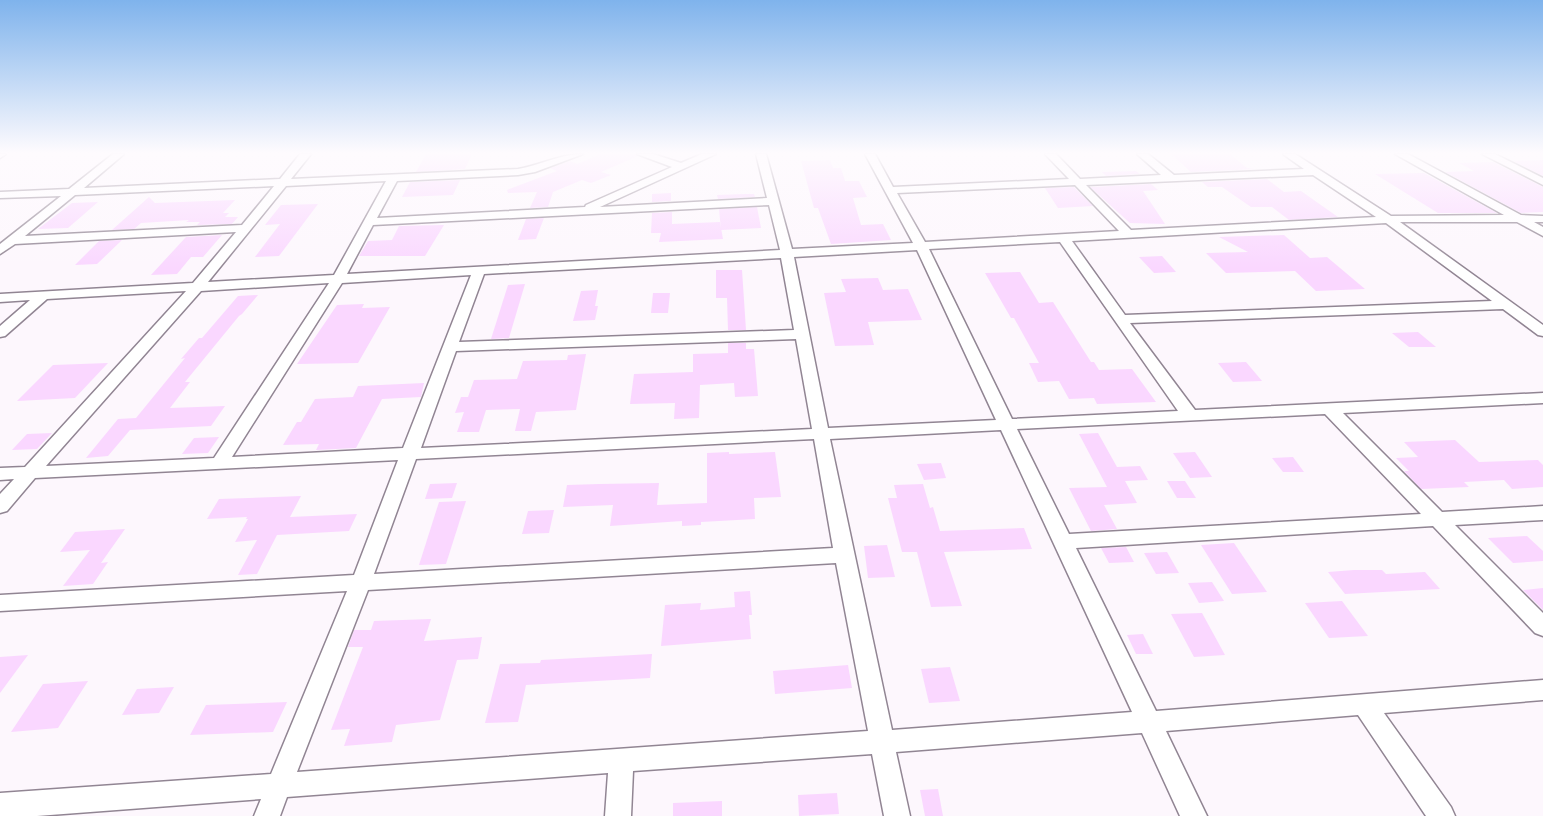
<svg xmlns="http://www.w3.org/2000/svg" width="1543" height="816" font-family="'PT Sans',sans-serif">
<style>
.building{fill:#fad7ff}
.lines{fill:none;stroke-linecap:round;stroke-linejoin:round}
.minor-casing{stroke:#918593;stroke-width:3}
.minor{fill:#fff;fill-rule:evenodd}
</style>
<rect width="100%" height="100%" fill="#fdf7fd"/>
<g class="building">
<polygon points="426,154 472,154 465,169 416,172"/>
<polygon points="601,154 635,154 638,156 601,172 611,175 591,183 582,180 553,192 548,207 530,208 537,192 508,193 507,190 557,171 550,168 570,161 577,164"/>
<polygon points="1171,154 1230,154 1247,168 1255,169 1191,172"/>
<polygon points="830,160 833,168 841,168 845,181 859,181 867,197 853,198 861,225 883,224 891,240 831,244 818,208 814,208 801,161"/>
<polygon points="1543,160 1543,176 1513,161"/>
<polygon points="1493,162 1543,187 1543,212 1521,213 1445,172 1474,171 1459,163"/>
<polygon points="1136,171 1140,174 1106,176 1102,172"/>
<polygon points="1424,173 1497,213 1438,213 1375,174"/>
<polygon points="1267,179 1284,192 1301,191 1338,217 1289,220 1272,207 1251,207 1222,187 1208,187 1202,182"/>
<polygon points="460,180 453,195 402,197 410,182"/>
<polygon points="1151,184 1158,190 1143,191 1165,224 1130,223 1090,187"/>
<polygon points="1074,187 1093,206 1058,208 1045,188"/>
<polygon points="671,193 671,201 652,202 652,194"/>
<polygon points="745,194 754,194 755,197 718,199 717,195"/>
<polygon points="149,197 155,203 235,200 223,213 229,213 225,217 238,217 232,224 197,225 200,222 186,222 189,220 141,223 134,229 112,230"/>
<polygon points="98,202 68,228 38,229 72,203"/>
<polygon points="318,204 279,256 255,257 280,224 265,225 281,205"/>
<polygon points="757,207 761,228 721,230 719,209"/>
<polygon points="672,212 672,224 720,222 723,239 659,242 661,233 651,233 652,213"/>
<polygon points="544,218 536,239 518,240 526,219"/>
<polygon points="444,225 425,256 359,256 368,241 392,240 399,226"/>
<polygon points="222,235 203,257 191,257 177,274 151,275 186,237"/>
<polygon points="1284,235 1310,258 1327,257 1365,289 1316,291 1295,271 1226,273 1206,253 1248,252 1219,237"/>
<polygon points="122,240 97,264 75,265 99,241"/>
<polygon points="1162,256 1176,272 1154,273 1139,257"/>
<polygon points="716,270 742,270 746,330 728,330 727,298 716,298"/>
<polygon points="1020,272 1039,303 1053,302 1091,362 1094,362 1099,370 1132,369 1156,402 1097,404 1094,398 1069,399 1059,381 1038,382 1029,363 1039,363 1014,318 1011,318 985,273"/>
<polygon points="878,278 883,290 908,289 922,320 868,322 874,345 835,346 824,293 846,292 841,279"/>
<polygon points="525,284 509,338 491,339 508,285"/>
<polygon points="598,290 595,306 598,306 595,320 573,321 581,291"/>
<polygon points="653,293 670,293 668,313 651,313"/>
<polygon points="258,295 242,314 239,316 185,382 190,382 170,408 225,406 211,426 130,430 108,456 86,458 118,419 136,418 185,358 181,359 199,338 202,338 238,296"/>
<polygon points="364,304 362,308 390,307 358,363 297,364 337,305"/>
<polygon points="1418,332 1436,347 1409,347 1392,333"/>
<polygon points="728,343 746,343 746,349 754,349 758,396 735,397 734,383 700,385 699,418 674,419 675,403 630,404 634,374 693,372 693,354 728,353"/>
<polygon points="586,354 576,410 536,412 531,431 515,431 520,409 486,410 479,432 457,432 464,412 455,413 461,397 468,397 474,380 517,379 523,361 567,360 568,355"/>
<polygon points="1246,362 1262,381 1233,382 1218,363"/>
<polygon points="108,363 75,398 17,401 53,365"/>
<polygon points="424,383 421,397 382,399 356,448 316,450 319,444 283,445 297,422 301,422 315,399 353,397 358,386"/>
<polygon points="52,433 37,449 12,450 27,434"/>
<polygon points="1098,433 1117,467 1140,466 1148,480 1125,481 1137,503 1104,505 1117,529 1091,531 1069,488 1107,487 1079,434"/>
<polygon points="219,437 208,453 182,454 194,438"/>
<polygon points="1455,440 1479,462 1538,460 1543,465 1543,487 1512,489 1504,480 1464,482 1469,487 1421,489 1404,471 1409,471 1396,458 1418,457 1404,442"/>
<polygon points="729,452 729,454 775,452 781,497 754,498 755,519 701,522 701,525 682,526 682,521 610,526 613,505 563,507 567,485 599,484 659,483 657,505 707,503 707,453"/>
<polygon points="1195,452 1212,477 1190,478 1173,453"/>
<polygon points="1293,457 1304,472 1283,472 1272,458"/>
<polygon points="941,463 946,478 924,480 917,464"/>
<polygon points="1167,481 1185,481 1196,498 1177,498"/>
<polygon points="457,483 452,498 425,499 430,484"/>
<polygon points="923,484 930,508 933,507 940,531 1024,528 1032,549 944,552 962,606 931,607 917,552 902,552 888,498 897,498 894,485"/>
<polygon points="301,496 290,517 357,514 349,531 277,535 257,574 238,575 257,540 235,542 248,519 246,519 247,517 207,519 219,499"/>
<polygon points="466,501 446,564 419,565 439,502"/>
<polygon points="554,510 549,533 522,534 528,511"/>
<polygon points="125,529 101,563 108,562 93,584 63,586 90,550 60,552 75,532"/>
<polygon points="1527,536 1543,551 1543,561 1513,563 1488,538"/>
<polygon points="1234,543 1267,592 1232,594 1201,545"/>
<polygon points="887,545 895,577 868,578 864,546"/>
<polygon points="1126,547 1134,562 1109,563 1101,548"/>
<polygon points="1167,552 1179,573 1156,574 1144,553"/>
<polygon points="1354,570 1382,570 1386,574 1425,572 1440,589 1345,594 1328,572"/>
<polygon points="1212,582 1224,601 1199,603 1188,583"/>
<polygon points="1543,588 1543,610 1523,590"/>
<polygon points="750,591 752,615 749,615 751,639 661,646 665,605 701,603 700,610 735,607 734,592"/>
<polygon points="1342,601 1368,636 1329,638 1305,603"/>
<polygon points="1202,613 1225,655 1194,657 1171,614"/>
<polygon points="431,619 424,641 482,637 478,659 457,660 440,720 396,725 392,742 344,746 350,729 331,730 363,647 348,647 354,630 371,630 374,621"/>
<polygon points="1143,634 1153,654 1136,654 1127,635"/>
<polygon points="652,654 650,678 526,685 518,722 485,723 500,664 540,663 541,660"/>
<polygon points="28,655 0,693 0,657"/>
<polygon points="848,665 852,688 775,694 773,671"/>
<polygon points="950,667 960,701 929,703 921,669"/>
<polygon points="88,681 58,728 11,732 43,684"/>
<polygon points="174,687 159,713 122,715 137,689"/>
<polygon points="287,702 273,732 190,735 206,705"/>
<polygon points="938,789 943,816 925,816 920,790"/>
<polygon points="837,793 839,814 799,816 798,795"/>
<polygon points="722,801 722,816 673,816 673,803"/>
</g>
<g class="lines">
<g class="minor-casing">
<g id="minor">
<polygon points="0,154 6,154 0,158"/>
<path d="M113,154H124L84,188L280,179L300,154H311L291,179L518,169C541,165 560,154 583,154L535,172L518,175L397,181L377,218L585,207L586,205L672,167L637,154H653L681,163L702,154H716L600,207L767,198L756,154H766L792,249L913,243L865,154H875L893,187L1069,179L1045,154H1056L1080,179L1161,175L1137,154H1148L1174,175L1304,169L1283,154H1295L1391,216L1504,215L1395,154H1408L1521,215L1543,216V222H1534L1543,227V236L1517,222H1400L1543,325V336L1538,335L1503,309L1130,323L1195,410L1543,393V403L1343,413L1442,512L1543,506V520L1455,525L1543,613V636L1535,633L1433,526L1076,548L1156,711L1543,680V700L1384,713L1451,807L1455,816H1426L1358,715L1166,731L1207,816H1180L1142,733L896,752L910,816H884L872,754L633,771L631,816H605L608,773L287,797L280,816H254L261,799L37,816H0V793L271,774L347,591L0,611V595L354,575L398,460L35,478L7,511L0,513V494L14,479L0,480V468L25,467L186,291L47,299L5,336L0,337V326L30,300L0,302V294L193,283L236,232L15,244L0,254V244L61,196L0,198V192L69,189ZM1313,175L1376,217L1131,230L1086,185ZM386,181L334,275L208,282L286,186ZM1075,185L1119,231L925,242L897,193ZM274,186L242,225L25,236L75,195ZM769,205L780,250L347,274L373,225ZM1386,223L1492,301L1125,315L1072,241ZM1060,242L1178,411L1012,419L929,249ZM917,250L996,420L828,428L794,257ZM781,258L794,330L459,342L484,274ZM471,275L403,448L232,457L342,283ZM329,283L214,458L46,466L201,291ZM796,339L812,429L421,448L456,351ZM1325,414L1421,514L1069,534L1017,429ZM1001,430L1132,712L892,730L830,439ZM814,439L833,548L374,574L416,459ZM836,563L868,731L297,772L368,590Z"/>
<polygon points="1482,154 1495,154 1543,178 1543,185"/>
</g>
</g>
<use href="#minor" class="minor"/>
</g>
<linearGradient id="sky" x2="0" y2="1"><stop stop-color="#7fb3ec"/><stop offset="0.57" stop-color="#fefbfe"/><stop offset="1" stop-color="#fefbfe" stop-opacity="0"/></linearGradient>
<rect width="1543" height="268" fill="url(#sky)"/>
</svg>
